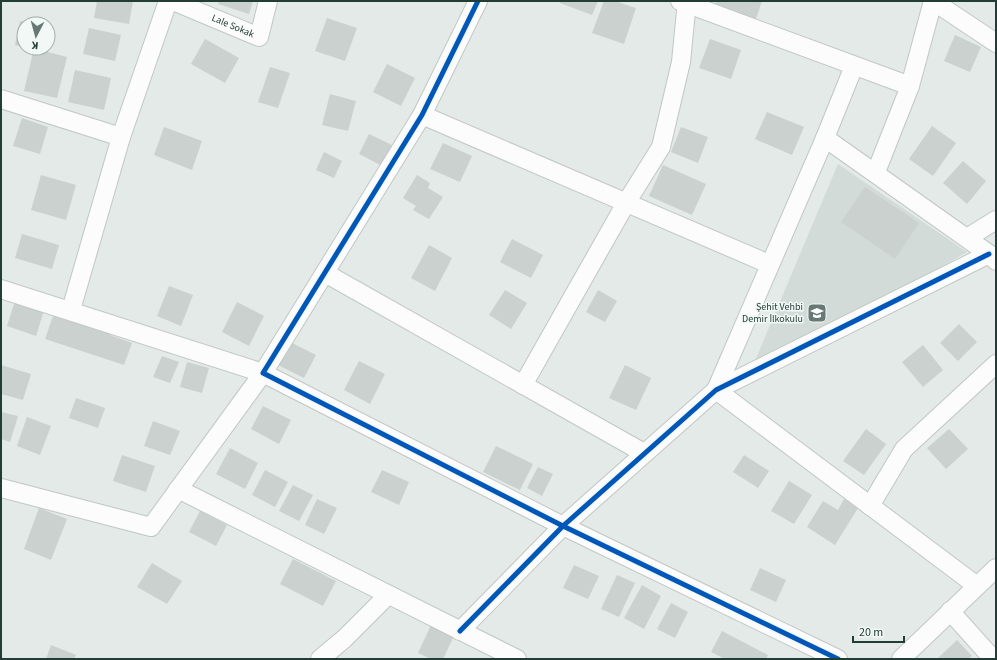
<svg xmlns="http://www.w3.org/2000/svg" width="997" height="660" font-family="'Source Sans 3',sans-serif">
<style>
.built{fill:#d2dbd7}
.building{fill:#cbd1cf}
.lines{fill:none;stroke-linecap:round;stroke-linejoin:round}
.street-casing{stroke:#c1c7c4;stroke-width:20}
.street{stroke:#fbfcfb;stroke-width:18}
.cycleway-casing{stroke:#f2f8f6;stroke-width:8}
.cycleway{stroke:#0057b8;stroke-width:5}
.labels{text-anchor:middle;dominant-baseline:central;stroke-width:3;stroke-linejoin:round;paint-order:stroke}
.street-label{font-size:10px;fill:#223c36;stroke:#f2f8f6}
.poi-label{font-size:10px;fill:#223c36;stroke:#f2f8f6;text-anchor:end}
</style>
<rect width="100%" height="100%" fill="#e4eae7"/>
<polygon class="built" points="838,164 967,252 749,375"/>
<g class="building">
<polygon points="97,1 133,1 129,24 94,18"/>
<polygon points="219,1 253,1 249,14 218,4"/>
<polygon points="560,1 598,1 592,15 560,3"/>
<polygon points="604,1 615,1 636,8 624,44 592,33"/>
<polygon points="716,1 762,1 756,19 715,6"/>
<polygon points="327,18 357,28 345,61 315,51"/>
<polygon points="20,21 33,23 24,24 24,47 15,45"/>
<polygon points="89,28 121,35 115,61 83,54"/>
<polygon points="955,35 981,47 970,72 944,61"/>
<polygon points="205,39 239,58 225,83 191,64"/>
<polygon points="710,39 741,50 731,79 699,68"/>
<polygon points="34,48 41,48 40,50 67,57 57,98 24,91"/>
<polygon points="387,64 415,78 401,106 373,92"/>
<polygon points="270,67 290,73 278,108 258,102"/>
<polygon points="75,70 111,78 104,110 68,102"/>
<polygon points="330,94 356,101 348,131 322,125"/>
<polygon points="767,112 804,127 792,155 755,139"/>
<polygon points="22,118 48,127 40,154 13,146"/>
<polygon points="932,126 956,143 933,176 909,159"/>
<polygon points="164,127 202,141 192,170 154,155"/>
<polygon points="681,127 708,137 698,163 671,152"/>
<polygon points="369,134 394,146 384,167 359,154"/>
<polygon points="443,143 472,156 460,182 430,169"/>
<polygon points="324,152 342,161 334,178 316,170"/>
<polygon points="963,161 986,181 967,204 943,183"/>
<polygon points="663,165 706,184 692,215 649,196"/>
<polygon points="41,175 76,185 66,220 31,210"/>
<polygon points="417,175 430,183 428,188 443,197 429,219 413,210 416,206 403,198"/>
<polygon points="865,187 919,223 895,259 841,222"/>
<polygon points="22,234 59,245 52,269 15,258"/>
<polygon points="512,239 543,255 531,278 500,262"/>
<polygon points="429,245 452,258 435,291 411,278"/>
<polygon points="169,286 193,295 181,326 157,316"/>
<polygon points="505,290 527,303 511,329 489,315"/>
<polygon points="598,290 617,301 605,322 586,312"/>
<polygon points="15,301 44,310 36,336 7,326"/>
<polygon points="237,302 264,316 249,346 222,332"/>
<polygon points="53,316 76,323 78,318 112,329 110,335 132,343 124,365 45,339"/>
<polygon points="959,324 977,342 958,361 940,343"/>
<polygon points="290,342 316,355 304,378 278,365"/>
<polygon points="923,345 943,370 923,387 902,362"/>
<polygon points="162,356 179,362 170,383 153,377"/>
<polygon points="359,361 385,374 370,404 344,390"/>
<polygon points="187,362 209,368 202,393 180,387"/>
<polygon points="1,365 31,374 23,400 1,394"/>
<polygon points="625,365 651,378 636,410 609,398"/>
<polygon points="76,398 105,408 98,428 69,418"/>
<polygon points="263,406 291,420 279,444 251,429"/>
<polygon points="1,412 18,416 10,442 1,439"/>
<polygon points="27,417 51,426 40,455 17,446"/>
<polygon points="153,421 180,431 170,455 144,446"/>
<polygon points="866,429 886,444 864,475 843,461"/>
<polygon points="949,429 968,449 946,469 927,448"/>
<polygon points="496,446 533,464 520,490 483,472"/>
<polygon points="230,448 258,463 245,489 216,474"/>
<polygon points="122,455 155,466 146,492 113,481"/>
<polygon points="744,455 769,471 758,488 733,472"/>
<polygon points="538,467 553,474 542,496 527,488"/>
<polygon points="265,470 288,482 275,507 252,495"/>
<polygon points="382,470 409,482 399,505 371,492"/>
<polygon points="789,481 812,495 794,524 771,511"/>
<polygon points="293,485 313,495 299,521 279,511"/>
<polygon points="317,499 337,508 324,534 305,525"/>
<polygon points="844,499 858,508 835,545 807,527 823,501 838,510"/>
<polygon points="39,508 67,519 51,560 24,549"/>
<polygon points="200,511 227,525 216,546 189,532"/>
<polygon points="293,559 336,581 323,606 280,584"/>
<polygon points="152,563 182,581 167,604 137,587"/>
<polygon points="574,565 599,576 588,599 563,588"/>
<polygon points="760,568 786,580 776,602 750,590"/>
<polygon points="617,575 635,583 619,617 601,609"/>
<polygon points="642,585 661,596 644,629 624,618"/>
<polygon points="671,603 688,612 675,638 657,629"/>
<polygon points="431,625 454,636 443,659 431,659 418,653"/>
<polygon points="722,631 768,655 766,659 725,659 711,652"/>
<polygon points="957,640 972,656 968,659 937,659"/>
<polygon points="51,645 76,655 74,659 46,659"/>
</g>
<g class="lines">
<g class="street-casing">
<g id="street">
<path id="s1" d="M173,1L259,37L268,1"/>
<polyline points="478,1 422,115 263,373 563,526 838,659"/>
<polyline points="680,1 910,86 933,1"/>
<polyline points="933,1 996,43"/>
<polyline points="1,99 121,137"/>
<polyline points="422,115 769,264"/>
<polyline points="825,138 989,254 996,261"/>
<polyline points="876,172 910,86"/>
<polyline points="967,238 996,220"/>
<polyline points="325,273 644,453"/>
<polyline points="1,289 263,373 151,527 1,488"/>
<polyline points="71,310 121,137 168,1"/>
<polyline points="523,385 626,203 661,147 681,62 687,1"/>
<polyline points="716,390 825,138 854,66"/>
<polyline points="716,390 977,586"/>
<polyline points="178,489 517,659"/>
<polyline points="870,506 904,449 996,364"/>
<polyline points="950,611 993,659"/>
<polyline points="460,631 563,526 716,390 989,254"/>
<polyline points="320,659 344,639 388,595"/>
<polyline points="901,659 996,568"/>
</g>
</g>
<use href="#street" class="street"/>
<g class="cycleway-casing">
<g id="cycleway">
<polyline points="478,1 422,115 263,373 563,526 838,659"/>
<polyline points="460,631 563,526 716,390 989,254"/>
</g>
</g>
<use href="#cycleway" class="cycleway"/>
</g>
<defs>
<g id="school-square" transform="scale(1)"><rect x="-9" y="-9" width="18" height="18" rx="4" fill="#667974" stroke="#f2f8f6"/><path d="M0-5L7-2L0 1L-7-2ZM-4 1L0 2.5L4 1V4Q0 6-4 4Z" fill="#fff"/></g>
</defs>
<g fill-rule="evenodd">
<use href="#school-square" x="817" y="313"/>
</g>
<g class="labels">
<g class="street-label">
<text stroke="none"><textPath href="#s1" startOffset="65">Lale Sokak</textPath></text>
</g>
<g class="poi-label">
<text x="803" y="307">Şehit Vehbi<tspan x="803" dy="12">Demir İlkokulu</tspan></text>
</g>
</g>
<rect width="997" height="660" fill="none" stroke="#223c36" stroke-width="4"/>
<g transform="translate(36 36) rotate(186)"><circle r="19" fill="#f2f8f6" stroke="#9fada9"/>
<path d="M0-3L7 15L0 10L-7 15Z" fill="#667974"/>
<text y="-6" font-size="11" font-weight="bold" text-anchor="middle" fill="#223c36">K</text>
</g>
<path d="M853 636v6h51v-6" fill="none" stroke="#223c36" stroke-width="2"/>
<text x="859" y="636" font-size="12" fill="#223c36" stroke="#f2f8f6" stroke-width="3" paint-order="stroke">20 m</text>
</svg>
